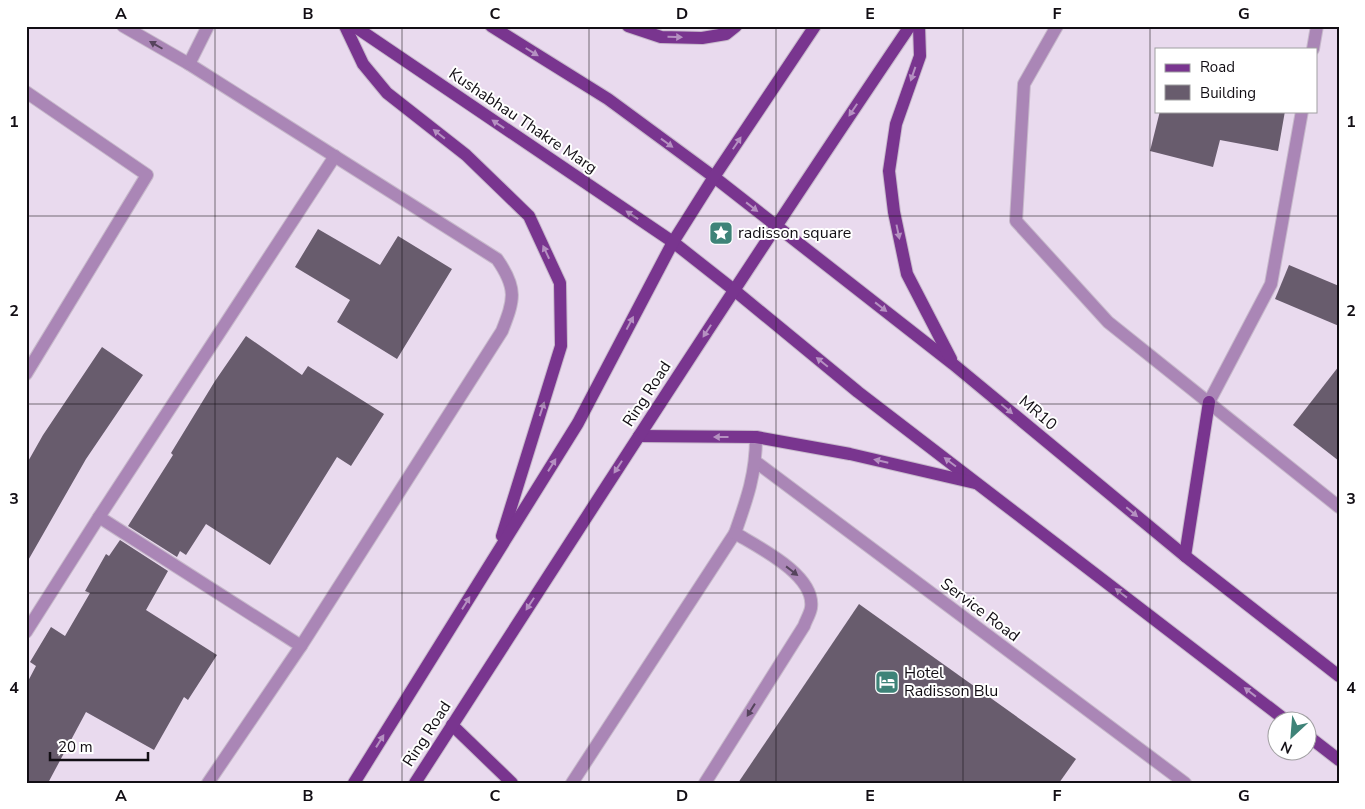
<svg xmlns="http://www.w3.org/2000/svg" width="1365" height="809" font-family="'Nunito Sans',sans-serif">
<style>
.building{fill:#685c6d}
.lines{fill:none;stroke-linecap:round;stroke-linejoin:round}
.minor-casing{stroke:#c7b9cb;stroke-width:14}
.major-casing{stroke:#c7b9cb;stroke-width:14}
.minor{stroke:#aa86b6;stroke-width:12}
.major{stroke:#79358f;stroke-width:12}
.oneway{fill:#b590c1}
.oneway2{fill:#56445d}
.grid{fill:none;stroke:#120e14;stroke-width:1;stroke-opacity:0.55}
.labels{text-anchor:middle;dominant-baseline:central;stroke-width:4;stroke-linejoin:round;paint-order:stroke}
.street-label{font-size:16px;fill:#120e14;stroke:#fff}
.poi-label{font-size:16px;fill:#120e14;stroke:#fff;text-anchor:start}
.neatline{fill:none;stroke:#120e14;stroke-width:2}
.grid-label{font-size:16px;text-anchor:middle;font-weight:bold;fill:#120e14}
</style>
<rect width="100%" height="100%" fill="#e9daee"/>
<g class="building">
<polygon points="1160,111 1285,111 1278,151 1220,140 1213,167 1150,151"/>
<polygon points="318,229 380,265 398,236 452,269 397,359 337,322 350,300 295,267"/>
<polygon points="1289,265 1339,286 1339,326 1275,299"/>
<polygon points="246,336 302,375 308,366 384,414 351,466 337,457 270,565 206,524 186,555 180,551 177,557 128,526 173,455 171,453 215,381"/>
<polygon points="102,347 143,375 86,459 26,564 26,465 43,435"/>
<polygon points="1339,366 1339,461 1293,425"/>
<polygon points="120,540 168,571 146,610 217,655 188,700 184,697 154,750 86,712 48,783 26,783 26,685 36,666 30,662 51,627 65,636 90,593 85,591 106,554 109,556"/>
<polygon points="859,604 1076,759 1059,783 738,783"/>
</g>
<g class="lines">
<g class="minor-casing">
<g id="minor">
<path d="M123,26L189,64L497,259C518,289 514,300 502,331L301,646L208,783"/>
<polyline points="1057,26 1024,84 1016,221 1108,322 1339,507"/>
<polyline points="1313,49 1317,26"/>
<polyline points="189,64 208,26"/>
<polyline points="26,92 147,175 26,374"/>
<polyline points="1209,402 1271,284 1302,111"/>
<polyline points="756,462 1185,783"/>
<polyline points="99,517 335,156"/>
<polyline points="26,632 99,517 301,646"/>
<path d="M572,783L735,533C747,499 756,474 756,437"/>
<path d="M705,783L804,626C806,620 810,614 811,608C816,575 758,547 735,533"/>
</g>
</g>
<g class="major-casing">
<g id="major">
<polyline points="345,26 363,64 387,93 466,155 529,216 560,283 561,346 502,536"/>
<polyline points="354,26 673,242 734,290 858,392 1288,722"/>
<polyline points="491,26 608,99 714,177 953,364 1185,556 1339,676"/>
<polyline points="628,26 661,37 702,38 726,34 736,26"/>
<polyline points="919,26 920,56 896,124 889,171 894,212 907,274 951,359"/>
<polyline points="639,436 756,437 850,454 975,483"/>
<polyline points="1185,556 1209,402"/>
<polyline points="452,725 512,783"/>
<polyline points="1308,736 1339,760"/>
<polyline points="354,783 578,423 673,242 714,177 815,26"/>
<path d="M415,783C578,530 741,276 910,26"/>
</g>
</g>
<use href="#minor" class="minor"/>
<use href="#major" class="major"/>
</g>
<defs><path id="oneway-solid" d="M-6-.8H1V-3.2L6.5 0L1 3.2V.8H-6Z" transform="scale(1.25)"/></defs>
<g class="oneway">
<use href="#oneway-solid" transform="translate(675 37) rotate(1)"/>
<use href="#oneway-solid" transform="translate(532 52) rotate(32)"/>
<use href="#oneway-solid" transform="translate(913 74) rotate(109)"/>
<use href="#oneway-solid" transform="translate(853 110) rotate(124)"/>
<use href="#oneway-solid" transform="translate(498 124) rotate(-146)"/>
<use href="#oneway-solid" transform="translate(439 134) rotate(-142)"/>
<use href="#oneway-solid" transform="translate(667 143) rotate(36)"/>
<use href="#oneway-solid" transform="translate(737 143) rotate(-56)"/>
<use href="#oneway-solid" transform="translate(752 207) rotate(38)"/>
<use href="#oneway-solid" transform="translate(632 215) rotate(-146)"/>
<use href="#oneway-solid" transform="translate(898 232) rotate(78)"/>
<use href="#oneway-solid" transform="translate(546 252) rotate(-115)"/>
<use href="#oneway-solid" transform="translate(881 307) rotate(38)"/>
<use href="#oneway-solid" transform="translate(630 323) rotate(-62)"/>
<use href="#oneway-solid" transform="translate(707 331) rotate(123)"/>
<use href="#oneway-solid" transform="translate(822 362) rotate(-141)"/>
<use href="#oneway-solid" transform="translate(542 409) rotate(-72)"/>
<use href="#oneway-solid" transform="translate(1007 409) rotate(40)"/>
<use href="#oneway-solid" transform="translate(721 437) rotate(-180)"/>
<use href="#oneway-solid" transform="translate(881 461) rotate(-167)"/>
<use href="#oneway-solid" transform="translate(950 462) rotate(-143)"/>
<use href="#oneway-solid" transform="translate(552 465) rotate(-58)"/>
<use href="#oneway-solid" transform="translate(618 467) rotate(123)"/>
<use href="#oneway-solid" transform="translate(1132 512) rotate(40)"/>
<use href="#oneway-solid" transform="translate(1121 593) rotate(-142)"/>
<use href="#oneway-solid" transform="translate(466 603) rotate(-58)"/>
<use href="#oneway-solid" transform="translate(530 604) rotate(123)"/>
<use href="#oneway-solid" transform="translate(1250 692) rotate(-142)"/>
<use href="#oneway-solid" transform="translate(380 741) rotate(-58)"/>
</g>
<g class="oneway2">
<use href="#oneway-solid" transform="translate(156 45) rotate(-150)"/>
<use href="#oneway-solid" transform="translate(792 571) rotate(38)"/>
<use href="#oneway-solid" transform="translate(751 710) rotate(122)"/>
</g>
<path class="grid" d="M215,26V783M402,26V783M589,26V783M776,26V783M963,26V783M1150,26V783M26,216H1339M26,404H1339M26,593H1339"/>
<defs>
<g id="sight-square" transform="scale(1.25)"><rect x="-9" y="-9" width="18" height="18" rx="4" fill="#3e8378" stroke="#fff"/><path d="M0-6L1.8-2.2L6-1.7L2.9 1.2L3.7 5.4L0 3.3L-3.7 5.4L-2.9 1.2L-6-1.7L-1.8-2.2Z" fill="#fff"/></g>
<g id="hotel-square" transform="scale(1.25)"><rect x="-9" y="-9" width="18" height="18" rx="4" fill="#3e8378" stroke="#fff"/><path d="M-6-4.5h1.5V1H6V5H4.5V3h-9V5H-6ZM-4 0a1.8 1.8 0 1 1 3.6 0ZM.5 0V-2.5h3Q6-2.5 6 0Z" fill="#fff"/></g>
</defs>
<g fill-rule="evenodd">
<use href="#sight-square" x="721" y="233"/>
<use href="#hotel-square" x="887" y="682"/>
</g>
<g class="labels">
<g class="street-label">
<text transform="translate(523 121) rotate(34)">Kushabhau Thakre Marg</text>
<text transform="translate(647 394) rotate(-57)">Ring Road</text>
<text transform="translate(1038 413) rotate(40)">MR10</text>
<text transform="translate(980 610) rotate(37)">Service Road</text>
<text transform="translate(427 734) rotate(-57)">Ring Road</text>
</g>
<g class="poi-label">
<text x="738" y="233">radisson square</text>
<text x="904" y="673">Hotel<tspan x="904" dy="18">Radisson Blu</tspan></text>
</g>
</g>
<rect width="1365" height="809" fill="none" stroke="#ffffff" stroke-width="55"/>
<rect x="1155" y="48" width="162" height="65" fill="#ffffff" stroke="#a09fa1"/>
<rect x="1165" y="64" width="25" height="8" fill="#79358f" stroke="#a09fa1"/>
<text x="1200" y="72" font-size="15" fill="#120e14">Road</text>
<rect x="1165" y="85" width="25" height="15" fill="#685c6d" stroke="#a09fa1"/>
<text x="1200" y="98" font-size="15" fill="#120e14">Building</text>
<g transform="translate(1292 736) rotate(206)"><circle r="24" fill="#ffffff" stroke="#a09fa1"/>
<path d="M0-4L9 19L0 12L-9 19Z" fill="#3e8378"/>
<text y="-8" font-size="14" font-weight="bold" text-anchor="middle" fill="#120e14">N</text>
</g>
<path d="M50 752v8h98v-8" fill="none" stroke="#120e14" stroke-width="2.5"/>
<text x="58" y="752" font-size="15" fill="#120e14" stroke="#ffffff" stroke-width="4" paint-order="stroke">20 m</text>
<rect x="28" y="28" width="1310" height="754" class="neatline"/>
<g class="grid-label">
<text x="121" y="19">A</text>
<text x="308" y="19">B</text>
<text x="495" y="19">C</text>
<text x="682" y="19">D</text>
<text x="870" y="19">E</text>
<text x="1057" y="19">F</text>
<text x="1244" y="19">G</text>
<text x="14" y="127">1</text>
<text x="1351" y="127">1</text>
<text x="14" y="316">2</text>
<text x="1351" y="316">2</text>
<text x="14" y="504">3</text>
<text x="1351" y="504">3</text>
<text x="14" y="693">4</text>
<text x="1351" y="693">4</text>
<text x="121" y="801">A</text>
<text x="308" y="801">B</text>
<text x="495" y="801">C</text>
<text x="682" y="801">D</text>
<text x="870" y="801">E</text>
<text x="1057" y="801">F</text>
<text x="1244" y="801">G</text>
</g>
</svg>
